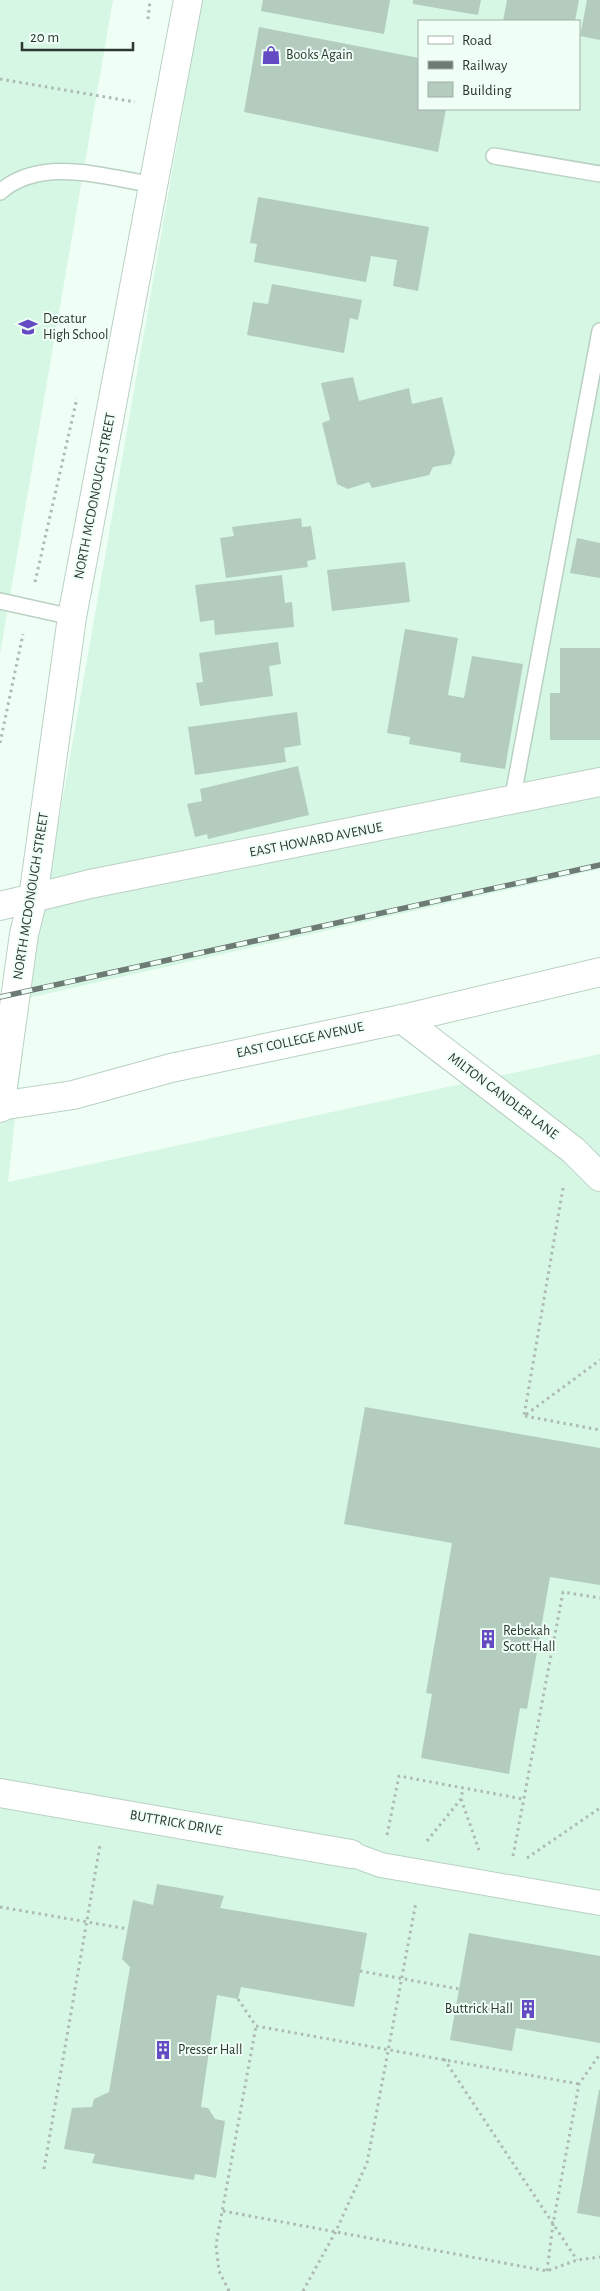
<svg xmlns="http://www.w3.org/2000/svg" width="600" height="2291" font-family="'Alegreya Sans',sans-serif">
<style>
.built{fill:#d6f7e4;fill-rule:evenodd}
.building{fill:#b4ccbe}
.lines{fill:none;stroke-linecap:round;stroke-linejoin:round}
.service-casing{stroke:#b9d1c3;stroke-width:18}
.pedestrian-casing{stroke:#b9d1c3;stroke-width:26}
.minor-casing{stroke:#b9d1c3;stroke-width:30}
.tertiary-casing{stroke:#b9d1c3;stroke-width:30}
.secondary-casing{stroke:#b9d1c3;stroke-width:30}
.primary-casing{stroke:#b9d1c3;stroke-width:30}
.path{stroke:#adbab3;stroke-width:3;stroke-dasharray:2.5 4;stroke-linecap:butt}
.service{stroke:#fff;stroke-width:15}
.pedestrian{stroke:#fff;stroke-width:24}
.minor{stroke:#fff;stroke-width:28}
.tertiary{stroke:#fff;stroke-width:28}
.secondary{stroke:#fff;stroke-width:28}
.primary{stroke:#fff;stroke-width:28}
.rail-casing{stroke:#6e7a74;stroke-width:5.5}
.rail{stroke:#f0fff6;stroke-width:4;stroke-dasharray:11;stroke-linecap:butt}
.labels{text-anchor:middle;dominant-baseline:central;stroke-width:4;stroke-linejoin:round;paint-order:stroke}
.poi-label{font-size:14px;fill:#2d3732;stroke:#f0fff6;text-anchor:start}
.street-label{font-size:14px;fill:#2d3732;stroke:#f0fff6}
</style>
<rect width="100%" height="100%" fill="#f0fff6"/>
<g class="built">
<polygon points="0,0 113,0 0,654"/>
<path d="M202,0H600V869L28,998ZM419,21H579V109H419Z"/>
<polygon points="28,1005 8,1182 600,1054 600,2291 0,2291 0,1011"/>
</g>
<g class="building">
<polygon points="263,0 390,0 384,34 261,11"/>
<polygon points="413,0 481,0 478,15 413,4"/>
<polygon points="507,0 579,0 575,21 503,21"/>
<polygon points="587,0 600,0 600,40 580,36"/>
<polygon points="259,27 419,58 419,109 446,109 438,152 244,112"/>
<polygon points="258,197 429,227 418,291 393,286 397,260 371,256 366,282 254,262 257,244 250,243"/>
<polygon points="272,284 362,300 358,320 350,318 344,353 247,335 253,302 268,304"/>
<polygon points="353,377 359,401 409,388 412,404 442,397 455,453 451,464 433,467 429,475 372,488 369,482 348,489 337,484 322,423 330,420 321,383"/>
<polygon points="301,518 302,527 311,526 316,559 307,561 308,567 226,578 220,538 234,536 232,527"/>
<polygon points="577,538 600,543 600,578 570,573"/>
<polygon points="405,562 410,602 332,611 327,570"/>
<polygon points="282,575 285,603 292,602 294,627 215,635 214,620 200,622 195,585"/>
<polygon points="405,629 458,638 448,695 464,698 472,656 523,664 505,769 460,762 461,753 409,744 410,737 387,733"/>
<polygon points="278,642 281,664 269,666 273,696 200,706 196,683 203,682 199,653"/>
<polygon points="560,648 600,648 600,740 550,740 550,693 560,693"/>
<polygon points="297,712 301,745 284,748 286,762 195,775 188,727"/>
<polygon points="298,766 309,815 208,839 207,834 195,837 187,804 202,801 200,789"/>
<polygon points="365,1407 600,1448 600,1585 550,1577 527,1709 520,1708 509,1774 421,1758 432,1694 426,1693 452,1543 344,1524"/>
<polygon points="157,1884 224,1896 220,1908 367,1933 354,2007 241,1987 238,1999 217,1995 201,2107 208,2108 215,2119 225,2121 216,2178 195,2174 194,2180 92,2163 95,2154 64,2149 72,2108 92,2107 94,2099 109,2092 130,1967 122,1959 133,1900 153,1905"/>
<polygon points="469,1933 600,1956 600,2043 516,2028 512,2051 450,2040"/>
<polygon points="599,2090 600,2090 600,2217 577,2213"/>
</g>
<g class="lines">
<g class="service-casing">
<g id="service">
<polyline points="494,156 600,174"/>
<path d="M0,192C41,156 105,177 154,185"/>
<polyline points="0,601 72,617"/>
<polyline points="512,801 600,331"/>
</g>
</g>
<g class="pedestrian-casing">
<polyline id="pedestrian" points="351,1854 381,1865 600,1903"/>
</g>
<g class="minor-casing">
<g id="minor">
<polyline points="33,898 90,884 600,782"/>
<polyline points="402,1019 573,1150 600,1177"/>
<polyline points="0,1793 351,1854"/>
</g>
</g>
<g class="tertiary-casing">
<polyline id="tertiary" points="0,1108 24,934 33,898 72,617 188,0"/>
</g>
<g class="secondary-casing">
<polyline id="secondary" points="0,906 33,898"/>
</g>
<g class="primary-casing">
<polyline id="primary" points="0,1106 73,1095 171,1068 402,1019 600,972"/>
</g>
<g class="path">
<polyline points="148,19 150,0"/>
<polyline points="0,79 135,102"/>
<polyline points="35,582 77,398"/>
<polyline points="0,743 23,634"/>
<polyline points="563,1188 524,1416 600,1360"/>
<polyline points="525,1416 600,1430"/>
<polyline points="461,1799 479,1850"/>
<polyline points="387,1835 399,1776 523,1799"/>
<polyline points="427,1841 461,1799 463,1788"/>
<polyline points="513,1856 563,1592 600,1598"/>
<polyline points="527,1858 600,1808"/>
<polyline points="0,1907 128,1929"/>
<polyline points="360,1971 459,1989"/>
<polyline points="238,1999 256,2026 579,2084"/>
<polyline points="444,2059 577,2260"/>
<polyline points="44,2169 100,1845"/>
<polyline points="223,2211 547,2271 577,2260 600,2257"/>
<polyline points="547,2271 553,2224 579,2084 600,2054"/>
<polyline points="229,2291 219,2271 216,2245 256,2026"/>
<polyline points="303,2291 335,2233 367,2163 416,1902"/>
</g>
<use href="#service" class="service"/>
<use href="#pedestrian" class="pedestrian"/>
<use href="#minor" class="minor"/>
<use href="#tertiary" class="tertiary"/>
<use href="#secondary" class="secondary"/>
<use href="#primary" class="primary"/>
<g class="rail-casing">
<polyline id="rail" points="0,997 600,865"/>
</g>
<use href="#rail" class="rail"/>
</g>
<defs>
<g id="shop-bare" transform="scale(1.5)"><path d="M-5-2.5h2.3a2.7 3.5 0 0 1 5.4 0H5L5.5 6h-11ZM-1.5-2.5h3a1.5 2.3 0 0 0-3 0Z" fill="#644bc4" stroke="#f0fff6" stroke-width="2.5" paint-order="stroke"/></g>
<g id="school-bare" transform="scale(1.5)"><path d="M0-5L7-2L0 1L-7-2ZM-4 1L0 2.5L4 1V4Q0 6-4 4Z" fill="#644bc4" stroke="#f0fff6" stroke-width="2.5" paint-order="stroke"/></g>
<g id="building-bare" transform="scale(1.5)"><path d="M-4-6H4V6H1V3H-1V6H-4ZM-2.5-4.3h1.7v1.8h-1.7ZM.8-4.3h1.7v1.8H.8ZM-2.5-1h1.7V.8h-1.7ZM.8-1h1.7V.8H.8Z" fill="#644bc4" stroke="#f0fff6" stroke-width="2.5" paint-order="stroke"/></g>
</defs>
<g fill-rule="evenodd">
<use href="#shop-bare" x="271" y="55"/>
<use href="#school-bare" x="28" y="327"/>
<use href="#building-bare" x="488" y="1639"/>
<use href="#building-bare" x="528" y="2009"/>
<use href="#building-bare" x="163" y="2050"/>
</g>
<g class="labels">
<g class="poi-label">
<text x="286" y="55">Books Again</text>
<text x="43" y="319">Decatur<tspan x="43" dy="16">High School</tspan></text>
<text x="503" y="1631">Rebekah<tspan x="503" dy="16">Scott Hall</tspan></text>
<text x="513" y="2009" text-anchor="end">Buttrick Hall</text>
<text x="178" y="2050">Presser Hall</text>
</g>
<g class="street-label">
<text transform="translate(95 496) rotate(-79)">NORTH MCDONOUGH STREET</text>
<text transform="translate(316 840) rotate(-11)">EAST HOWARD AVENUE</text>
<text transform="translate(31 896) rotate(-81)">NORTH MCDONOUGH STREET</text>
<text transform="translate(300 1040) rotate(-12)">EAST COLLEGE AVENUE</text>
<text transform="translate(503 1096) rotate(37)">MILTON CANDLER LANE</text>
<text transform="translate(176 1823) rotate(10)">BUTTRICK DRIVE</text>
</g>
</g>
<rect x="418" y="20" width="162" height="90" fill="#f0fff6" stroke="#a2afa8"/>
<rect x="428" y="36" width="25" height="8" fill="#ffffff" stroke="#a2afa8"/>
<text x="462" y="45" font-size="15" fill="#2d3732">Road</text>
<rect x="428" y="61" width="25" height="8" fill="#6e7a74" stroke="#a2afa8"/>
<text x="462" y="70" font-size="15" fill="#2d3732">Railway</text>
<rect x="428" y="82" width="25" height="15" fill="#b4ccbe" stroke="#a2afa8"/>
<text x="462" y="95" font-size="15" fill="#2d3732">Building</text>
<path d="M22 42v8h111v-8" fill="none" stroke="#2d3732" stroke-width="2.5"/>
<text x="30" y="42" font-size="15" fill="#2d3732" stroke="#f0fff6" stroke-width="4" paint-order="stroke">20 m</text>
</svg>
